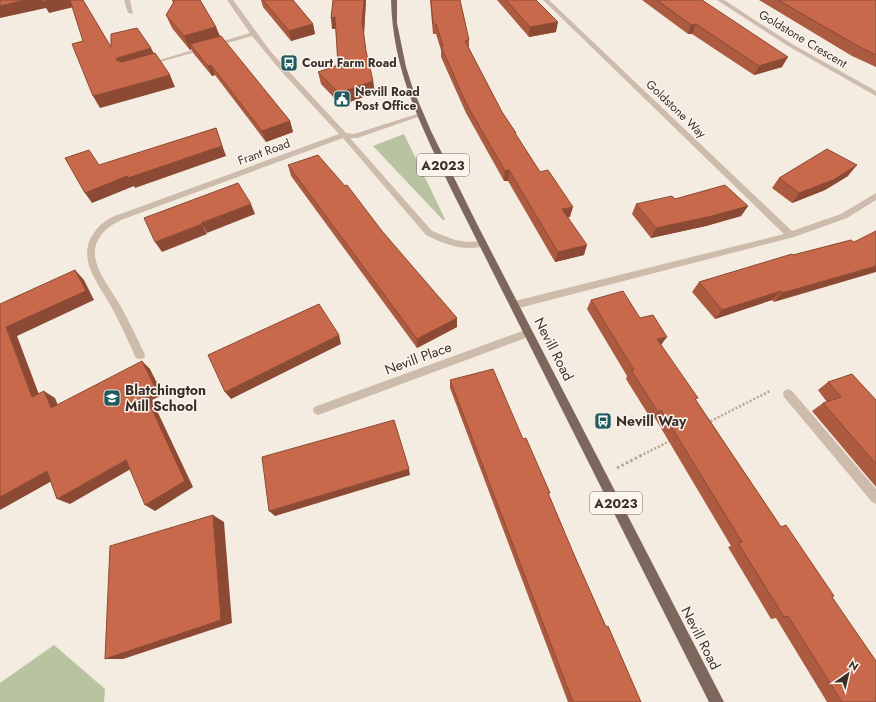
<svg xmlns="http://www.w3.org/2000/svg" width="876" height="702" font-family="Jost,sans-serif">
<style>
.green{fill:#b8c4a0}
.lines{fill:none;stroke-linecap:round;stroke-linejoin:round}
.path-far1{stroke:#b9a596;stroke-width:2.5;stroke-dasharray:2 2;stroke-linecap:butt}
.path{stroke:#b9a596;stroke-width:3;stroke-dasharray:2.5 2.5;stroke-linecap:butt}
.service{fill:#cdbbac;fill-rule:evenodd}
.minor{fill:#cdbbac;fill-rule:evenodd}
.primary{fill:#7d675c;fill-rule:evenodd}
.wall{fill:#ac5a40}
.shaded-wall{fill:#8c4a34}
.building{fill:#c8694b;stroke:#8c4a34}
.labels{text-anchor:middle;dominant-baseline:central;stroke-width:3;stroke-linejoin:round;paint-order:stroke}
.far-street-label{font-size:12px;fill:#3b302b;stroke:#fbf5ee}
.far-poi-label{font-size:12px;font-weight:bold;fill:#3b302b;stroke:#fbf5ee;text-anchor:start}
.shield{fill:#fbf5ee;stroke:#756b66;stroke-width:1}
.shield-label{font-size:13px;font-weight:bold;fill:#3b302b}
.street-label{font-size:14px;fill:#3b302b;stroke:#fbf5ee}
.poi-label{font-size:14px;font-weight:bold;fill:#3b302b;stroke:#fbf5ee;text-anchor:start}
</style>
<rect width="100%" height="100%" fill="#f4ebe1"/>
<g class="green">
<polygon points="404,134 445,219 445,220 443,220 373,146"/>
<polygon points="54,645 105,689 104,702 0,702 0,683"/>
</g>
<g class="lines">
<g class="path-far1">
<polyline points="707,423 770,391"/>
<polyline points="640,456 672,440"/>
</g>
<polyline class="path" points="617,468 642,455"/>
<g class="service">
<polygon points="124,0 130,0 133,14 128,13"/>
<path d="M118,215L121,216L122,218L121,220C109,226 97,235 95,249C93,269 111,289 120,305C129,321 137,338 145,355L144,358L140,359L136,358C128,341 121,325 112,308C100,285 75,259 94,233C99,225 108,218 118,215Z"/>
</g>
<g class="minor">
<path d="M227,0H233L271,52L346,133L354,134L417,114H421V116L357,138H350L432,231L455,240L467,242L481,241L485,244L484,246C464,252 444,244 426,235L343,138L121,220H115L114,218L115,216L339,134L281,71L252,36L146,66V64L250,33Z"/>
<polygon points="543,0 549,0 792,231 841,214 876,193 876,200 847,218 794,237 515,309 512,308 510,305 512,302 515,301 784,234"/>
<polygon points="717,0 724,0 792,44 876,91 876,96 788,46"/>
<polygon points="528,329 531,330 533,333 531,336 318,415 314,413 313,410 314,407"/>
<polygon points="788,389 792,391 876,489 876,504 872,502 784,397 783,394 784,391"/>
</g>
<path class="primary" d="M391,0H397V23L406,67L413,89L431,131L476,222L724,702H709L451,189C421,124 393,73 391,0Z"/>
</g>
<g class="wall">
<polygon points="172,0 200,0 216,27 220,36 290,121 293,132 266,142 215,75 212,76 194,54 191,49 190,50 172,28 166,15 173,3"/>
<polygon points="261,0 293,0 313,24 315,34 291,41 263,7"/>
<polygon points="366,0 364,33 366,51 373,81 375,93 341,105 321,84 318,72 338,65 336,29 332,29"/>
<polygon points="430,0 460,0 469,40 469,48 502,112 516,133 516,135 570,217 568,217 584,255 555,262 508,181 504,181 466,113 441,57 441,50 436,34 433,34"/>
<polygon points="497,0 536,0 556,32 529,37"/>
<polygon points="642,0 702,0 782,67 754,75 692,34 688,34"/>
<polygon points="759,0 876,0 876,67 852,56"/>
<polygon points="288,165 457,327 417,348 291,176"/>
<polygon points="848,176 825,190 792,203 772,188 779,178"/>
<polygon points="675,199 748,206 741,216 706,226 651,238 632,214 636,204"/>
<polygon points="851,240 774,302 772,300 715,319 692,292 699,282 793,255"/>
<polygon points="591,300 640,318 661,345 696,400 781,527 832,597 876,702 827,702 776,618 771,619 728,547 731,546 655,418 651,419 626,379 627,376 587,309"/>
<polygon points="450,380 523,439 549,495 575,557 606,626 641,702 568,702 450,388"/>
<polygon points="828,382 876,400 876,487 812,411 823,403 827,402 818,390"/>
</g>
<g class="shaded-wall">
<polygon points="25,0 70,0 74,7 49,13 46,8 0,18 0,6"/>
<polygon points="364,0 366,0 364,34 362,22"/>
<polygon points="335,17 337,28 332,29 331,18"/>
<polygon points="558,22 556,32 529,37 530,27"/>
<polygon points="313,24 315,34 291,41 289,31"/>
<polygon points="696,24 692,34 688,34 691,25"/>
<polygon points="216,27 221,40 190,44 191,49 190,50 184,36"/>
<polygon points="151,48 157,59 123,70 116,60 117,58"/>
<polygon points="788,57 782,67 754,75 759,66"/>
<polygon points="211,65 215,75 212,76 208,66"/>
<polygon points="170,75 175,87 100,108 93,96"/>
<polygon points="373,81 375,93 341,105 339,93"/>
<polygon points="290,121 293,132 266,142 262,131"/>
<polygon points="216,128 226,156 135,188 134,186 92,203 85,193"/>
<polygon points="857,165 848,176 825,190 792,203 799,193"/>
<polygon points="509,170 508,181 504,181 505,171"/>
<polygon points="251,204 255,214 207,233 201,223"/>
<polygon points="748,206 741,216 706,226 651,238 656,228"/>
<polygon points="573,207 570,217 560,219 562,209"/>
<polygon points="202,224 207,234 162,252 155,242"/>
<polygon points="587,245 584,255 555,262 558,252"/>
<polygon points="876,266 876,272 774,302 782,293"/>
<polygon points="75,270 84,280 94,300 17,336 43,405 32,397 6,327"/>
<polygon points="781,291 772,300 715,319 722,310"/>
<polygon points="457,318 457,327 417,348 417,339"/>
<polygon points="339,335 341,344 231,399 225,392"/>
<polygon points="667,337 661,345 657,339"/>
<polygon points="142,361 150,369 163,395 152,400 193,487 155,511 145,505 144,392"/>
<polygon points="44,391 55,398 62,415 51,408"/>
<polygon points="661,410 655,418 651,419 658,412"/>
<polygon points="126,460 136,466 70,504 57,499"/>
<polygon points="409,469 410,475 275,516 269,511"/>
<polygon points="47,471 59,477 0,510 0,497"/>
<polygon points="213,515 224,522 232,623 123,659 105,659"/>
</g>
<g class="building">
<polygon points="0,0 25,0 0,6"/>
<polygon points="41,0 50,0 42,2"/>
<polygon points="70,0 83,0 111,47 111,34 137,28 151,48 117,58 116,60 122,62 155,53 170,75 93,96 72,44 83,41"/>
<polygon points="173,0 200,0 216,27 184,36 166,15 174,2"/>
<polygon points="263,0 293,0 313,24 289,31"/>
<polygon points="333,0 364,0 362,22 366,51 373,81 339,93 318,72 338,65 335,17 331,18"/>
<polygon points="431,0 460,0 469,40 465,41 502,112 516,133 515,133 540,172 548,170 573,207 562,209 587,245 558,252 509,170 505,171 466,103 441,46 443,46 436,24 433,24"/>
<polygon points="506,0 536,0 558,22 530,27"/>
<polygon points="657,0 702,0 788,57 759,66 696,24 691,25"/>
<polygon points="778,0 876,0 876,55 858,46"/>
<polygon points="221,36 290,121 262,131 211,65 208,66 190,44"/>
<polygon points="216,128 222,146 128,178 127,176 85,193 65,158 89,150 99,165"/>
<polygon points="827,149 857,165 833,180 799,193 779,178"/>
<polygon points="318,155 345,186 347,185 382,231 457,318 417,339 288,165"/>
<polygon points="238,183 251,204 201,223 202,224 155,242 144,218"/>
<polygon points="725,185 748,206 712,216 656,228 636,204 672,196 675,199"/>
<polygon points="876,231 876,266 782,293 781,291 722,310 699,282 792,254 793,255 851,240 854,242"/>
<polygon points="75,270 86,291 6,327 32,397 44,391 51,408 142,361 155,387 144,392 185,481 145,505 126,460 57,499 47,471 0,497 0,304"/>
<polygon points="623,291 640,318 653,315 667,337 657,339 698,398 695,399 781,527 786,525 809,559 834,596 832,597 876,661 876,702 842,702 788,616 784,617 738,543 742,542 661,410 658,412 631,370 634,370 591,300"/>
<polygon points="319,304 339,335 225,392 208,355"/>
<polygon points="493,369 523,439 526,438 550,493 548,493 575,557 606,627 608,626 641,702 573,702 450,380"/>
<polygon points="852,374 876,400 876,464 823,403 841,397 828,382"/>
<polygon points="394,420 409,469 269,511 262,457"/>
<polygon points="213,515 221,620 105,659 110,546"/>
</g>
<defs>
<g id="bus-square" transform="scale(0.9)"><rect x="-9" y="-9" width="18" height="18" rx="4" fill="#1f5a5e" stroke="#fbf5ee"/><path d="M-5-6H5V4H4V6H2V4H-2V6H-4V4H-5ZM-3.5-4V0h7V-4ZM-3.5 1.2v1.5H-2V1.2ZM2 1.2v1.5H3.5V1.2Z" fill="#fff"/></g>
<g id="civic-square" transform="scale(0.9)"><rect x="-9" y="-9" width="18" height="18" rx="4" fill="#1f5a5e" stroke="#fbf5ee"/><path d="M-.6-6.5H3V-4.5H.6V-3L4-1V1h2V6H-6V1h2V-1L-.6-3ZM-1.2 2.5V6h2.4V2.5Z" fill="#fff"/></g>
<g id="school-square" transform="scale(0.9)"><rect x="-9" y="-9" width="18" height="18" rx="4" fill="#1f5a5e" stroke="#fbf5ee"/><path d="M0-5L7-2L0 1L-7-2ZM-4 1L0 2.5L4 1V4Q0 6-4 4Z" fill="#fff"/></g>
</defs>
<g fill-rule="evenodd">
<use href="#bus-square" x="289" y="63"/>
<use href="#civic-square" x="342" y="99"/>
<use href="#school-square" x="112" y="398"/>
<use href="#bus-square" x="603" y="421"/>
</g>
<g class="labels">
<g class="far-street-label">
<text transform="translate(803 39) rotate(31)">Goldstone Crescent</text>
<text transform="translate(676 109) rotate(44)">Goldstone Way</text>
<text transform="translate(264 152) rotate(-20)">Frant Road</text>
</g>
<g class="far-poi-label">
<text x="302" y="63">Court Farm Road</text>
<text x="355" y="92">Nevill Road<tspan x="355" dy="14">Post Office</tspan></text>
</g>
<g class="shield">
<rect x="417" y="154" width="52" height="22" rx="3"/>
<rect x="590" y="492" width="52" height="22" rx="3"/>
</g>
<g class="shield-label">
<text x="443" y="165">A2023</text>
<text x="616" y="503">A2023</text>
</g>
<g class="street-label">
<text transform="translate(554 349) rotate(63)">Nevill Road</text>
<text transform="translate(418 358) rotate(-20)">Nevill Place</text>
<text transform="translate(701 638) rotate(63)">Nevill Road</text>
</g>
<g class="poi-label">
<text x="125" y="390">Blatchington<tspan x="125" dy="16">Mill School</tspan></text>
<text x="616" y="421">Nevill Way</text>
</g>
</g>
<g transform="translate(848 674) rotate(34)" stroke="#fbf5ee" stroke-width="3" paint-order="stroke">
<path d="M0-3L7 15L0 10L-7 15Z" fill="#3b302b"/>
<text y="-6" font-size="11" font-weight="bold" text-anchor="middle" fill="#3b302b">N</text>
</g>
</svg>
